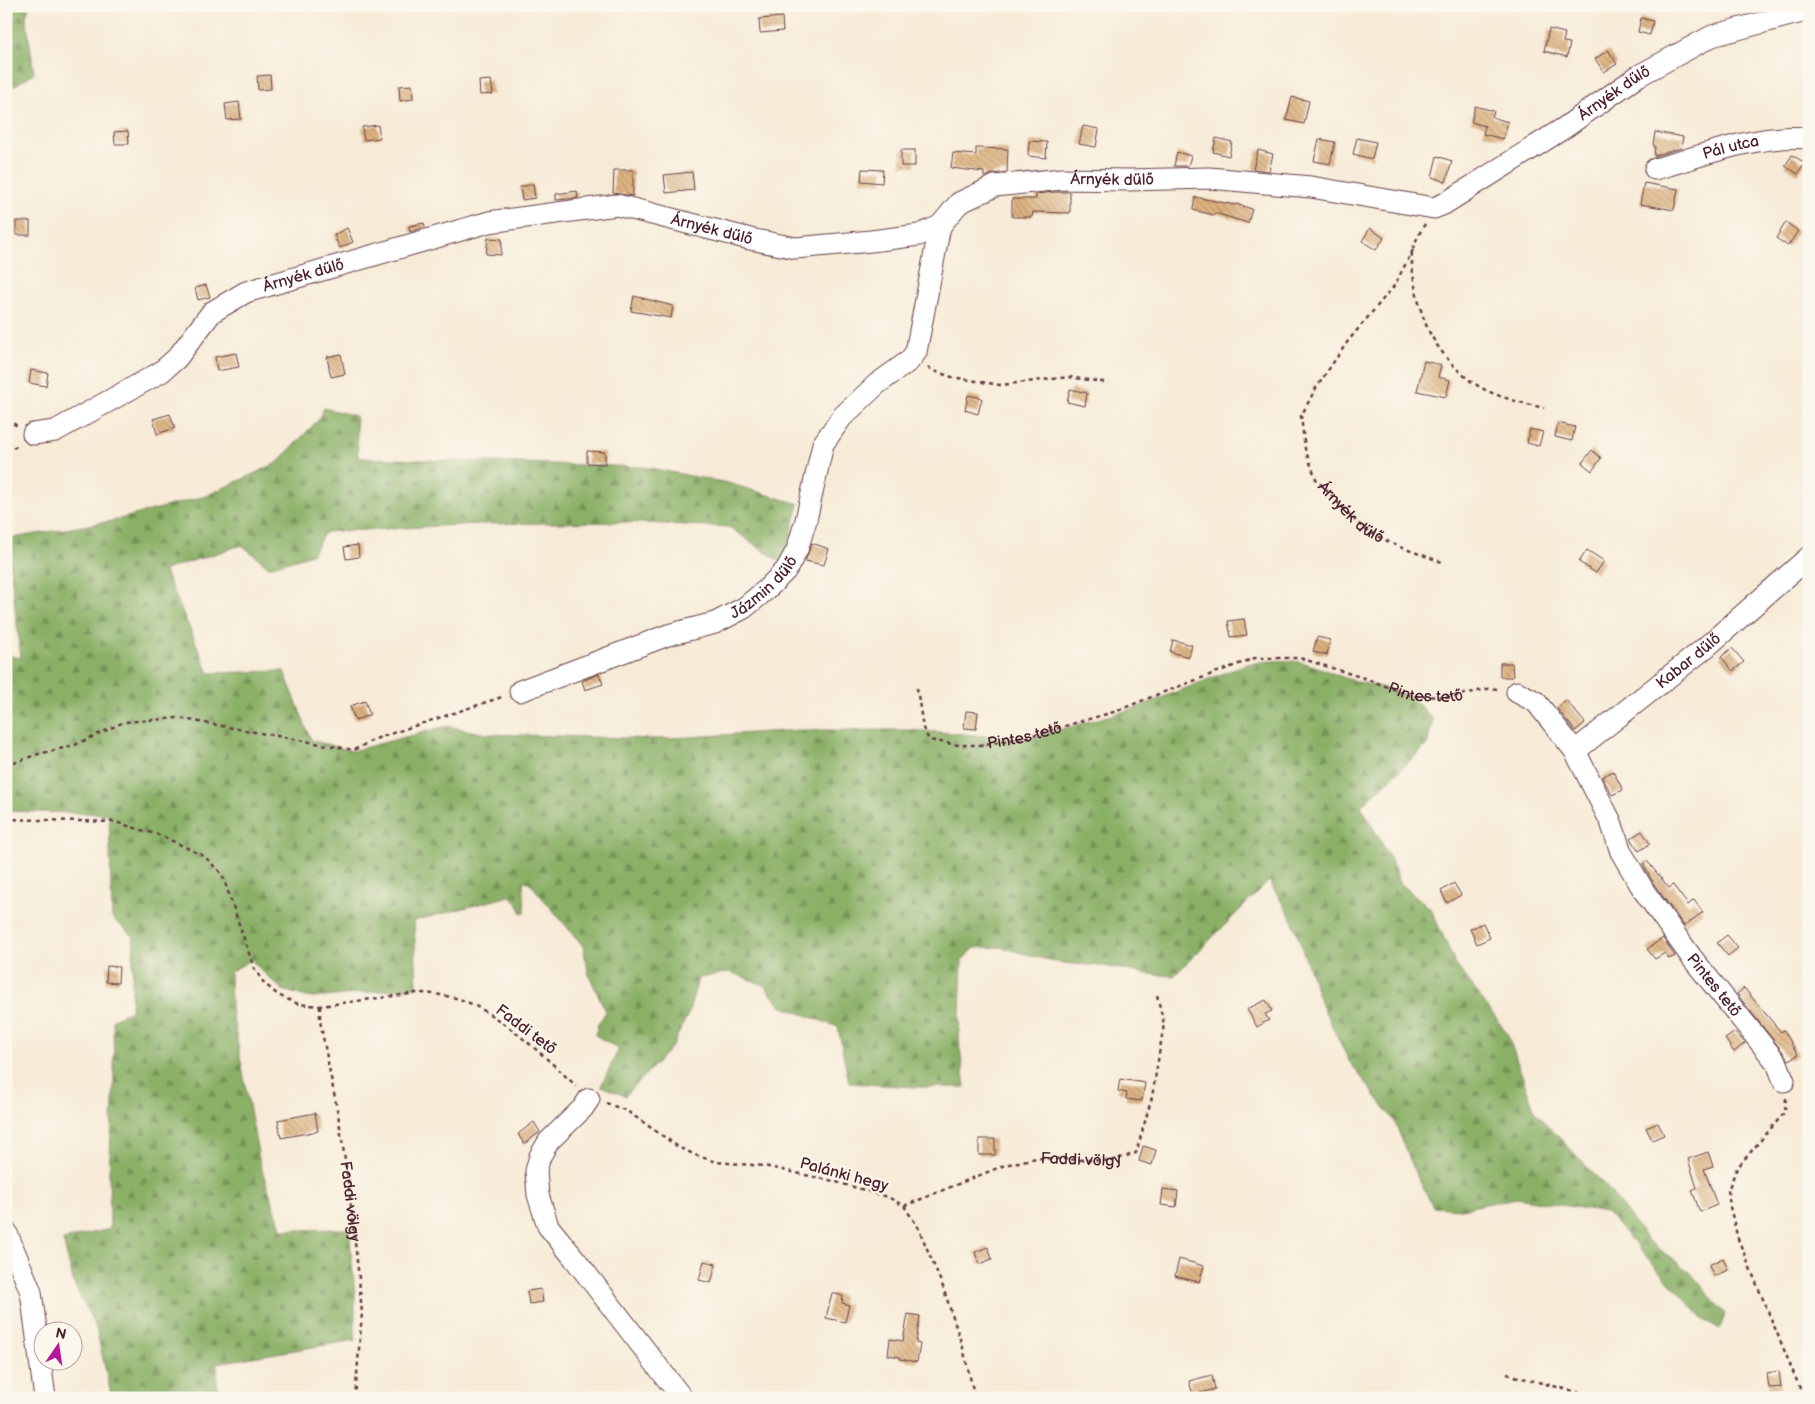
<svg xmlns="http://www.w3.org/2000/svg" width="1815" height="1404" font-family="'Balsamiq Sans',sans-serif">
<style>
.forest{fill:url(#forest-firs);stroke:#6a6848}
.building{fill:url(#building-back-hatch)}
.lines{fill:none;stroke-linecap:round;stroke-linejoin:round}
.minor-casing{stroke:#643e45;stroke-width:23}
.path{stroke:#643e45;stroke-width:2.5;stroke-dasharray:4 4;stroke-linecap:butt}
.minor{stroke:#fff;stroke-width:21}
.labels{text-anchor:middle;dominant-baseline:central;stroke-width:4.5;stroke-linejoin:round;paint-order:stroke}
.street-label{font-size:16px;fill:#4a1f2b;stroke:#fbf7ec}
</style>
<defs>
<pattern id="forest-firs" width="22" height="20" patternUnits="userSpaceOnUse" patternTransform="scale(1.25)"><rect width="22" height="20" fill="#8ab066"/><path d="M5 1l3.5 6h-7zM16 11l3.5 6h-7z" fill="#738f54"/></pattern>
<pattern id="building-back-hatch" width="6" height="6" patternUnits="userSpaceOnUse" patternTransform="scale(1.25)"><rect width="6" height="6" fill="#ddb27f"/><path d="M-1 5l2 2M0 0l6 6M5-1l2 2" fill="none" stroke="#b59068"/></pattern>
</defs>
<rect width="100%" height="100%" fill="#fbf7ec"/>
<filter id="ink" filterUnits="userSpaceOnUse"><feTurbulence type="fractalNoise" baseFrequency=".02" numOctaves="2"/><feDisplacementMap in="SourceGraphic" scale="10" xChannelSelector="R" yChannelSelector="G"/><feConvolveMatrix kernelMatrix="1 2 1 2 8 2 1 2 1" color-interpolation-filters="sRGB"/></filter>
<filter id="wash" filterUnits="userSpaceOnUse"><feTurbulence type="fractalNoise" baseFrequency=".0096" numOctaves="4" result="noise"/><feDisplacementMap in="SourceGraphic" scale="20" xChannelSelector="R" yChannelSelector="G"/><feGaussianBlur stdDeviation="1.12" result="paint"/><feColorMatrix in="noise" values="0 0 0 0 0 0 0 0 0 0 0 0 0 0 0 0 0 1.4 0 .05"/><feComposite in="paint" operator="in"/></filter>
<g filter="url(#wash)">
<rect width="100%" height="100%" fill="#f7ebd7"/>
<g class="forest">
<polygon points="6,6 29,6 26,17 34,73 6,91"/>
<path d="M324,408L356,416L358,458L644,467L728,483L799,504L783,564L729,527L624,522L477,524L325,532L312,554L269,567L242,545L164,570L209,673L284,671L311,740L352,751L447,726L487,734L657,739L799,730H912L1027,739L1133,709L1247,664C1266,661 1290,658 1308,664C1322,668 1335,675 1348,679C1387,691 1404,685 1433,720L1427,745L1361,806L1390,858L1400,883L1431,909L1456,965L1507,1033L1535,1112L1610,1191L1648,1241L1690,1272L1725,1314L1720,1329L1704,1320L1606,1212L1516,1198L1461,1209L1433,1207L1413,1167L1394,1120L1349,1061L1320,1001L1292,919L1269,881L1174,976L1147,974L1104,966L1060,963L1000,947L975,948L962,960L959,1040L965,1087H917L849,1083L838,1027L781,1006L764,985L730,972L698,978L689,1012L672,1047L625,1096L601,1086L619,1049L595,1035L598,1024L606,1012L589,975L583,946L529,882L523,881L525,912L522,913L516,901L510,896L414,921L417,987L325,997H306L283,990L269,978L251,960L230,972L231,1008L260,1164L282,1230L349,1229L355,1296V1340L217,1363V1398H112L96,1328L74,1284L63,1240L110,1229L109,1173L114,1085L113,1019L131,1011L134,937L112,918L109,814L6,811V655L21,658L7,539L112,521L206,496L277,463L319,419Z"/>
</g>
<g id="blocks">
<g class="building">
<polygon points="782,17 783,31 760,33 759,19"/>
<polygon points="1641,18 1653,21 1650,35 1638,32"/>
<polygon points="1549,29 1565,33 1563,42 1570,43 1567,57 1544,51"/>
<polygon points="1608,50 1617,64 1604,72 1595,59"/>
<polygon points="270,75 271,89 258,90 257,76"/>
<polygon points="491,80 493,94 480,95 479,81"/>
<polygon points="412,85 413,99 400,101 399,86"/>
<polygon points="1292,97 1309,101 1304,124 1286,120"/>
<polygon points="239,102 241,119 227,120 225,104"/>
<polygon points="1475,106 1494,111 1492,117 1508,122 1503,139 1483,134 1485,126 1471,122"/>
<polygon points="378,125 380,138 364,140 362,127"/>
<polygon points="1083,126 1099,129 1096,147 1079,144"/>
<polygon points="128,131 129,144 115,144 114,132"/>
<polygon points="1655,132 1683,137 1681,148 1654,156 1655,146 1653,145"/>
<polygon points="1216,138 1232,142 1229,156 1213,152"/>
<polygon points="1357,138 1376,142 1372,159 1353,154"/>
<polygon points="1319,139 1335,142 1330,164 1314,161"/>
<polygon points="1029,141 1047,142 1046,158 1028,156"/>
<polygon points="976,148 1008,149 1007,172 993,174 984,177 984,172 951,168 953,153 976,155"/>
<rect x="901" y="150" width="14" height="16"/>
<polygon points="1258,150 1273,154 1269,171 1253,169"/>
<polygon points="1177,152 1191,156 1188,166 1174,166"/>
<polygon points="1792,155 1805,163 1798,174 1785,166"/>
<polygon points="1437,156 1452,161 1446,182 1432,177"/>
<polygon points="862,169 883,170 882,183 861,181"/>
<polygon points="614,170 633,170 633,196 613,193"/>
<polygon points="692,172 694,190 666,193 664,175"/>
<polygon points="1644,183 1678,189 1674,210 1640,204"/>
<polygon points="533,184 535,198 522,200 520,187"/>
<polygon points="577,191 578,198 556,200 556,194"/>
<polygon points="1055,192 1070,192 1070,213 1033,212 1032,217 1012,217 1012,199 1036,199 1036,194"/>
<polygon points="1195,197 1235,205 1236,204 1252,209 1248,223 1215,213 1214,215 1193,210"/>
<rect x="16" y="221" width="14" height="14"/>
<polygon points="1786,222 1798,231 1788,246 1776,238"/>
<polygon points="424,223 425,227 410,232 409,226"/>
<polygon points="347,228 353,242 340,248 334,235"/>
<polygon points="1370,228 1384,238 1376,250 1362,241"/>
<polygon points="488,238 502,239 501,255 486,254"/>
<polygon points="206,285 210,297 198,300 195,288"/>
<polygon points="634,296 673,306 671,318 631,311"/>
<polygon points="236,353 239,367 217,371 215,357"/>
<polygon points="341,354 345,374 331,377 327,357"/>
<polygon points="1424,361 1441,365 1438,377 1450,380 1446,397 1417,391"/>
<polygon points="31,370 48,373 46,386 29,383"/>
<polygon points="1070,389 1087,393 1085,406 1067,402"/>
<polygon points="968,395 982,398 978,414 965,410"/>
<polygon points="170,414 175,428 157,434 153,419"/>
<polygon points="1558,423 1575,427 1572,441 1555,437"/>
<polygon points="1530,429 1543,432 1539,446 1527,443"/>
<polygon points="1592,450 1601,458 1592,471 1582,463"/>
<polygon points="587,451 605,452 605,464 587,463"/>
<polygon points="812,543 829,549 824,565 805,561"/>
<polygon points="358,545 359,557 346,559 344,547"/>
<polygon points="1587,550 1604,561 1596,573 1579,562"/>
<polygon points="1244,619 1247,635 1231,637 1228,621"/>
<polygon points="1317,637 1330,640 1327,655 1313,652"/>
<polygon points="1173,640 1192,645 1189,657 1170,652"/>
<polygon points="1732,648 1744,662 1733,671 1721,657"/>
<polygon points="1500,663 1512,663 1513,677 1500,677"/>
<polygon points="599,674 603,684 585,690 582,681"/>
<polygon points="1566,700 1585,723 1575,731 1557,708"/>
<polygon points="365,701 370,715 355,720 350,706"/>
<polygon points="966,711 978,712 976,729 964,728"/>
<polygon points="1613,771 1623,790 1612,795 1602,777"/>
<polygon points="1642,831 1650,844 1639,851 1631,838"/>
<polygon points="1647,861 1669,888 1673,885 1688,905 1694,900 1703,912 1684,926 1654,884 1643,864"/>
<polygon points="1454,883 1461,895 1447,903 1441,891"/>
<polygon points="1483,923 1490,938 1477,944 1470,929"/>
<polygon points="1727,935 1738,948 1728,956 1717,943"/>
<polygon points="1663,938 1675,956 1669,959 1665,953 1655,959 1647,949"/>
<polygon points="107,966 119,967 118,983 106,982"/>
<polygon points="1744,988 1781,1032 1784,1030 1798,1055 1789,1060 1737,994"/>
<polygon points="1266,1000 1272,1011 1265,1014 1269,1020 1257,1027 1247,1009"/>
<polygon points="1735,1032 1745,1043 1734,1052 1725,1039"/>
<polygon points="1120,1079 1145,1083 1142,1101 1126,1099 1127,1093 1118,1091"/>
<polygon points="315,1113 318,1131 281,1138 278,1120"/>
<polygon points="534,1122 540,1132 524,1144 518,1134"/>
<polygon points="1658,1123 1664,1135 1652,1140 1646,1128"/>
<rect x="979" y="1139" width="16" height="16"/>
<polygon points="1143,1146 1156,1150 1152,1165 1139,1161"/>
<polygon points="1708,1152 1713,1166 1704,1169 1717,1205 1700,1212 1692,1190 1697,1188 1688,1159"/>
<polygon points="1163,1189 1178,1191 1176,1207 1161,1205"/>
<polygon points="988,1247 992,1259 979,1264 975,1252"/>
<polygon points="1723,1258 1728,1270 1714,1276 1709,1265"/>
<polygon points="1179,1259 1204,1266 1199,1282 1175,1276"/>
<polygon points="704,1261 716,1264 711,1283 699,1280"/>
<polygon points="541,1289 543,1302 529,1304 527,1291"/>
<polygon points="832,1293 843,1296 842,1303 849,1305 845,1322 826,1318"/>
<polygon points="908,1314 920,1316 916,1343 920,1344 917,1362 900,1359 900,1357 888,1355 890,1339 903,1341"/>
<polygon points="1779,1371 1781,1387 1769,1388 1767,1373"/>
<polygon points="1212,1375 1215,1389 1193,1395 1189,1381"/>
</g>
</g>
</g>
<g filter="url(#ink)">
<use href="#blocks" fill-opacity="0" stroke="#643e45" stroke-width="1"/>
<g class="lines">
<g class="minor-casing">
<g id="minor">
<path id="s5" d="M1655,169C1705,155 1756,134 1809,138"/>
<path id="s6" d="M33,434L55,431L161,372L177,358L212,312L246,292L489,222L617,205L750,239L796,248L871,241L919,235L940,226L959,203L995,186L1062,179L1129,180L1209,178L1311,187L1434,208L1444,204L1564,128L1638,76L1712,36L1809,10"/>
<path id="s7" d="M520,691L668,635L715,623L744,608L767,589L786,570L797,550L806,520L823,444L842,417L877,384L909,361L916,352L940,226"/>
<path id="s8" d="M1517,692L1536,702L1575,751L1611,822L1621,852L1644,891L1692,958L1777,1063L1784,1081"/>
<path id="s9" d="M1575,751L1705,648L1809,557"/>
<polyline points="589,1099 583,1108 549,1141 540,1156 536,1171 538,1195 548,1226 574,1258 682,1398"/>
<polyline points="6,1231 31,1292 45,1398"/>
</g>
</g>
<g class="path">
<path d="M1425,224C1420,232 1414,243 1412,252C1410,273 1421,319 1432,337C1442,354 1456,370 1472,382C1494,397 1519,402 1544,408"/>
<path id="s1" d="M1413,250L1394,286L1348,341L1316,388L1301,416L1305,449L1316,479L1341,506L1364,529L1397,546L1442,562"/>
<polyline points="928,367 931,370 952,377 1000,385 1069,377 1109,383"/>
<polyline points="6,420 18,426"/>
<polyline points="6,452 20,444"/>
<path id="s2" d="M917,688L923,728L929,740L958,745H979L1023,738L1117,711L1156,695L1255,658H1300L1367,679L1412,696L1451,697L1492,688L1501,690"/>
<polyline points="6,766 35,755 75,745 124,722 178,718 354,750 375,739 502,697"/>
<path d="M6,819L115,822L162,836L204,856L222,874L254,968L264,983L278,995L298,1004L320,1006L416,993C430,993 447,995 462,1000C498,1013 548,1059 576,1086"/>
<path id="s3" d="M320,1006V1021L338,1114L348,1180L359,1278L362,1313L355,1398"/>
<polyline points="1786,1098 1785,1112 1737,1168 1728,1190 1730,1207 1738,1239 1804,1398"/>
<polyline points="606,1103 627,1111 680,1148 698,1156 716,1162 764,1166 833,1181 888,1197 904,1206 918,1227 943,1287 963,1348 975,1398"/>
<path id="s4" d="M904,1206L1005,1165L1036,1158L1111,1161L1136,1153L1152,1097L1164,1024L1157,995"/>
<polyline points="1507,1374 1577,1392 1590,1398"/>
</g>
<use href="#minor" class="minor"/>
</g>
</g>
<g class="labels">
<g class="street-label">
<text stroke="none"><textPath href="#s6" startOffset="1700">Árnyék dűlő</textPath></text>
<text stroke="none"><textPath href="#s5" startOffset="79">Pál utca</textPath></text>
<text stroke="none"><textPath href="#s6" startOffset="1162">Árnyék dűlő</textPath></text>
<text stroke="none"><textPath href="#s6" startOffset="742">Árnyék dűlő</textPath></text>
<text stroke="none"><textPath href="#s6" startOffset="322">Árnyék dűlő</textPath></text>
<text stroke="none"><textPath href="#s1" startOffset="315">Árnyék dűlő</textPath></text>
<text stroke="none"><textPath href="#s7" startOffset="268">Jázmin dűlő</textPath></text>
<text stroke="none"><textPath href="#s9" startOffset="145">Kabar dűlő</textPath></text>
<text stroke="none"><textPath href="#s2" startOffset="571">Pintes tető</textPath></text>
<text stroke="none"><textPath href="#s2" startOffset="151">Pintes tető</textPath></text>
<text stroke="none"><textPath href="#s8" startOffset="358">Pintes tető</textPath></text>
<text transform="translate(526 1030) rotate(37)">Faddi tető</text>
<text stroke="none"><textPath href="#s4" startOffset="186">Faddi völgy</textPath></text>
<text transform="translate(844 1175) rotate(15)">Palánki hegy</text>
<text stroke="none"><textPath href="#s3" startOffset="198">Faddi völgy</textPath></text>
</g>
</g>
<rect width="1815" height="1404" fill="none" stroke="#fbf7ec" stroke-width="25"/>
<g transform="translate(58 1346) rotate(13)"><circle r="24" fill="#fbf7ec" stroke="#b4a19f"/>
<path d="M0-4L9 19L0 12L-9 19Z" fill="#b5179e"/>
<text y="-8" font-size="14" font-weight="bold" text-anchor="middle" fill="#4a1f2b">N</text>
</g>
</svg>
